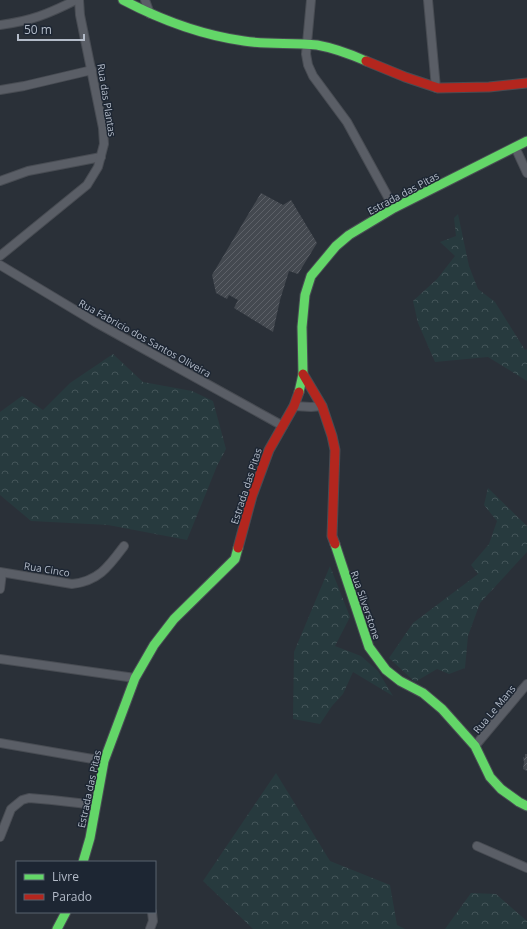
<svg xmlns="http://www.w3.org/2000/svg" width="527" height="929" font-family="'Open Sans',sans-serif">
<style>
.forest{fill:url(#forest-crowns)}
.building{fill:url(#building-hatch)}
.lines{fill:none;stroke-linecap:round;stroke-linejoin:round}
.street-casing{stroke:#484c53;stroke-width:10}
.fast-casing{stroke:#484c53;stroke-width:11}
.jam-casing{stroke:#484c53;stroke-width:11}
.street{stroke:#5a5e66;stroke-width:8}
.fast{stroke:#63d668;stroke-width:9}
.jam{stroke:#b3261e;stroke-width:9}
.labels{text-anchor:middle;dominant-baseline:central;stroke-width:3;stroke-linejoin:round;paint-order:stroke}
.street-label{font-size:10px;fill:#b4bcc9;stroke:#1d2633}
</style>
<defs>
<pattern id="forest-crowns" width="20" height="18" patternUnits="userSpaceOnUse"><rect width="20" height="18" fill="#273a3e"/><path d="M2 6a3 3 0 1 1 6 0M12 15a3 3 0 1 1 6 0" fill="none" stroke="#445559"/></pattern>
<pattern id="building-hatch" width="6" height="6" patternUnits="userSpaceOnUse"><rect width="6" height="6" fill="#444950"/><path d="M-1 1l2-2M0 6l6-6M5 7l2-2" fill="none" stroke="#5d6168"/></pattern>
</defs>
<rect width="100%" height="100%" fill="#2a3038"/>
<g class="forest">
<polygon points="458,214 469,266 478,289 495,302 525,350 527,349 527,381 488,357 435,362 418,323 413,301 437,279 455,256 440,242 456,236 454,218"/>
<polygon points="113,354 143,382 192,391 213,401 226,449 217,466 187,540 108,525 31,521 0,495 0,412 22,396 43,410 70,383"/>
<polygon points="488,488 527,526 527,552 480,603 468,636 465,668 449,674 437,669 415,682 389,658 413,623 478,574 471,565 489,544 497,521 484,505"/>
<polygon points="330,566 350,617 335,646 361,656 378,671 393,696 353,672 343,694 332,706 320,724 293,719 294,652"/>
<polygon points="276,773 330,861 390,885 397,925 405,929 253,929 203,881"/>
<polygon points="471,893 496,894 527,921 527,929 445,929"/>
</g>
<g class="building">
<polygon points="261,193 283,205 291,200 317,243 298,274 289,271 280,300 273,332 234,308 238,300 229,295 227,299 216,293 212,275"/>
<polygon points="525,754 527,754 527,771 523,769 524,762 523,757 525,758"/>
</g>
<g class="lines">
<g class="street-casing">
<g id="street">
<polyline points="145,0 150,14"/>
<polyline points="311,0 306,54 308,65 313,76 347,122 394,208"/>
<polyline points="428,0 436,88"/>
<path d="M0,25C31,21 48,14 76,0"/>
<polyline points="0,90 24,86 92,70"/>
<polyline points="515,147 527,173"/>
<polyline points="0,181 28,171 101,157"/>
<polyline points="0,256 87,185 98,167 104,144 103,128 80,15 79,0"/>
<polyline points="0,265 95,322 283,426"/>
<polyline points="294,406 311,407 322,406"/>
<path d="M0,572L72,584C99,581 109,566 124,546"/>
<polyline points="0,589 2,573"/>
<polyline points="0,659 135,678"/>
<polyline points="0,743 104,761"/>
<polyline points="475,746 527,684"/>
<polyline points="0,837 11,809 22,800 29,798 52,800 96,805"/>
<polyline points="477,846 527,868"/>
<polyline points="150,929 153,921 152,912"/>
</g>
</g>
<g class="fast-casing">
<g id="fast">
<path d="M123,0C161,20 201,35 244,41C268,45 293,42 317,45C334,48 350,54 366,61"/>
<polyline points="299,392 303,374 302,327 305,295 311,276 336,246 349,235 394,208 527,141"/>
<polyline points="335,544 369,647 386,670 400,681 423,693 442,709 475,746 490,777 501,789 519,802 527,806"/>
<polyline points="83,862 90,838 104,761 135,678 154,645 174,619 235,559 238,548"/>
<polyline points="57,929 66,912"/>
</g>
</g>
<g class="jam-casing">
<g id="jam">
<polyline points="366,61 405,77 438,88 489,87 527,83"/>
<polyline points="303,374 322,406 332,436 335,450 332,536 335,544"/>
<polyline points="238,548 252,496 269,450 294,406 299,392"/>
</g>
</g>
<use href="#street" class="street"/>
<use href="#fast" class="fast"/>
<use href="#jam" class="jam"/>
</g>
<g class="labels">
<g class="street-label">
<text transform="translate(107 100) rotate(81)">Rua das Plantas</text>
<text transform="translate(403 193) rotate(-28)">Estrada das Pitas</text>
<text transform="translate(145 338) rotate(29)">Rua Fabricio dos Santos Oliveira</text>
<text transform="translate(246 486) rotate(-72)">Estrada das Pitas</text>
<text transform="translate(47 569) rotate(9)">Rua Cinco</text>
<text transform="translate(366 605) rotate(71)">Rua Silverstone</text>
<text transform="translate(494 709) rotate(-50)">Rua Le Mans</text>
<text transform="translate(89 789) rotate(-78)">Estrada das Pitas</text>
</g>
</g>
<rect x="16" y="861" width="140" height="52" fill="#1d2633" stroke="#59626f"/>
<rect x="24" y="874" width="20" height="6" fill="#63d668" stroke="#59626f"/>
<text x="52" y="881" font-size="12" fill="#b4bcc9">Livre</text>
<rect x="24" y="894" width="20" height="6" fill="#b3261e" stroke="#59626f"/>
<text x="52" y="901" font-size="12" fill="#b4bcc9">Parado</text>
<path d="M18 34v6h66v-6" fill="none" stroke="#b4bcc9" stroke-width="2"/>
<text x="24" y="34" font-size="12" fill="#b4bcc9" stroke="#1d2633" stroke-width="3" paint-order="stroke">50 m</text>
</svg>
